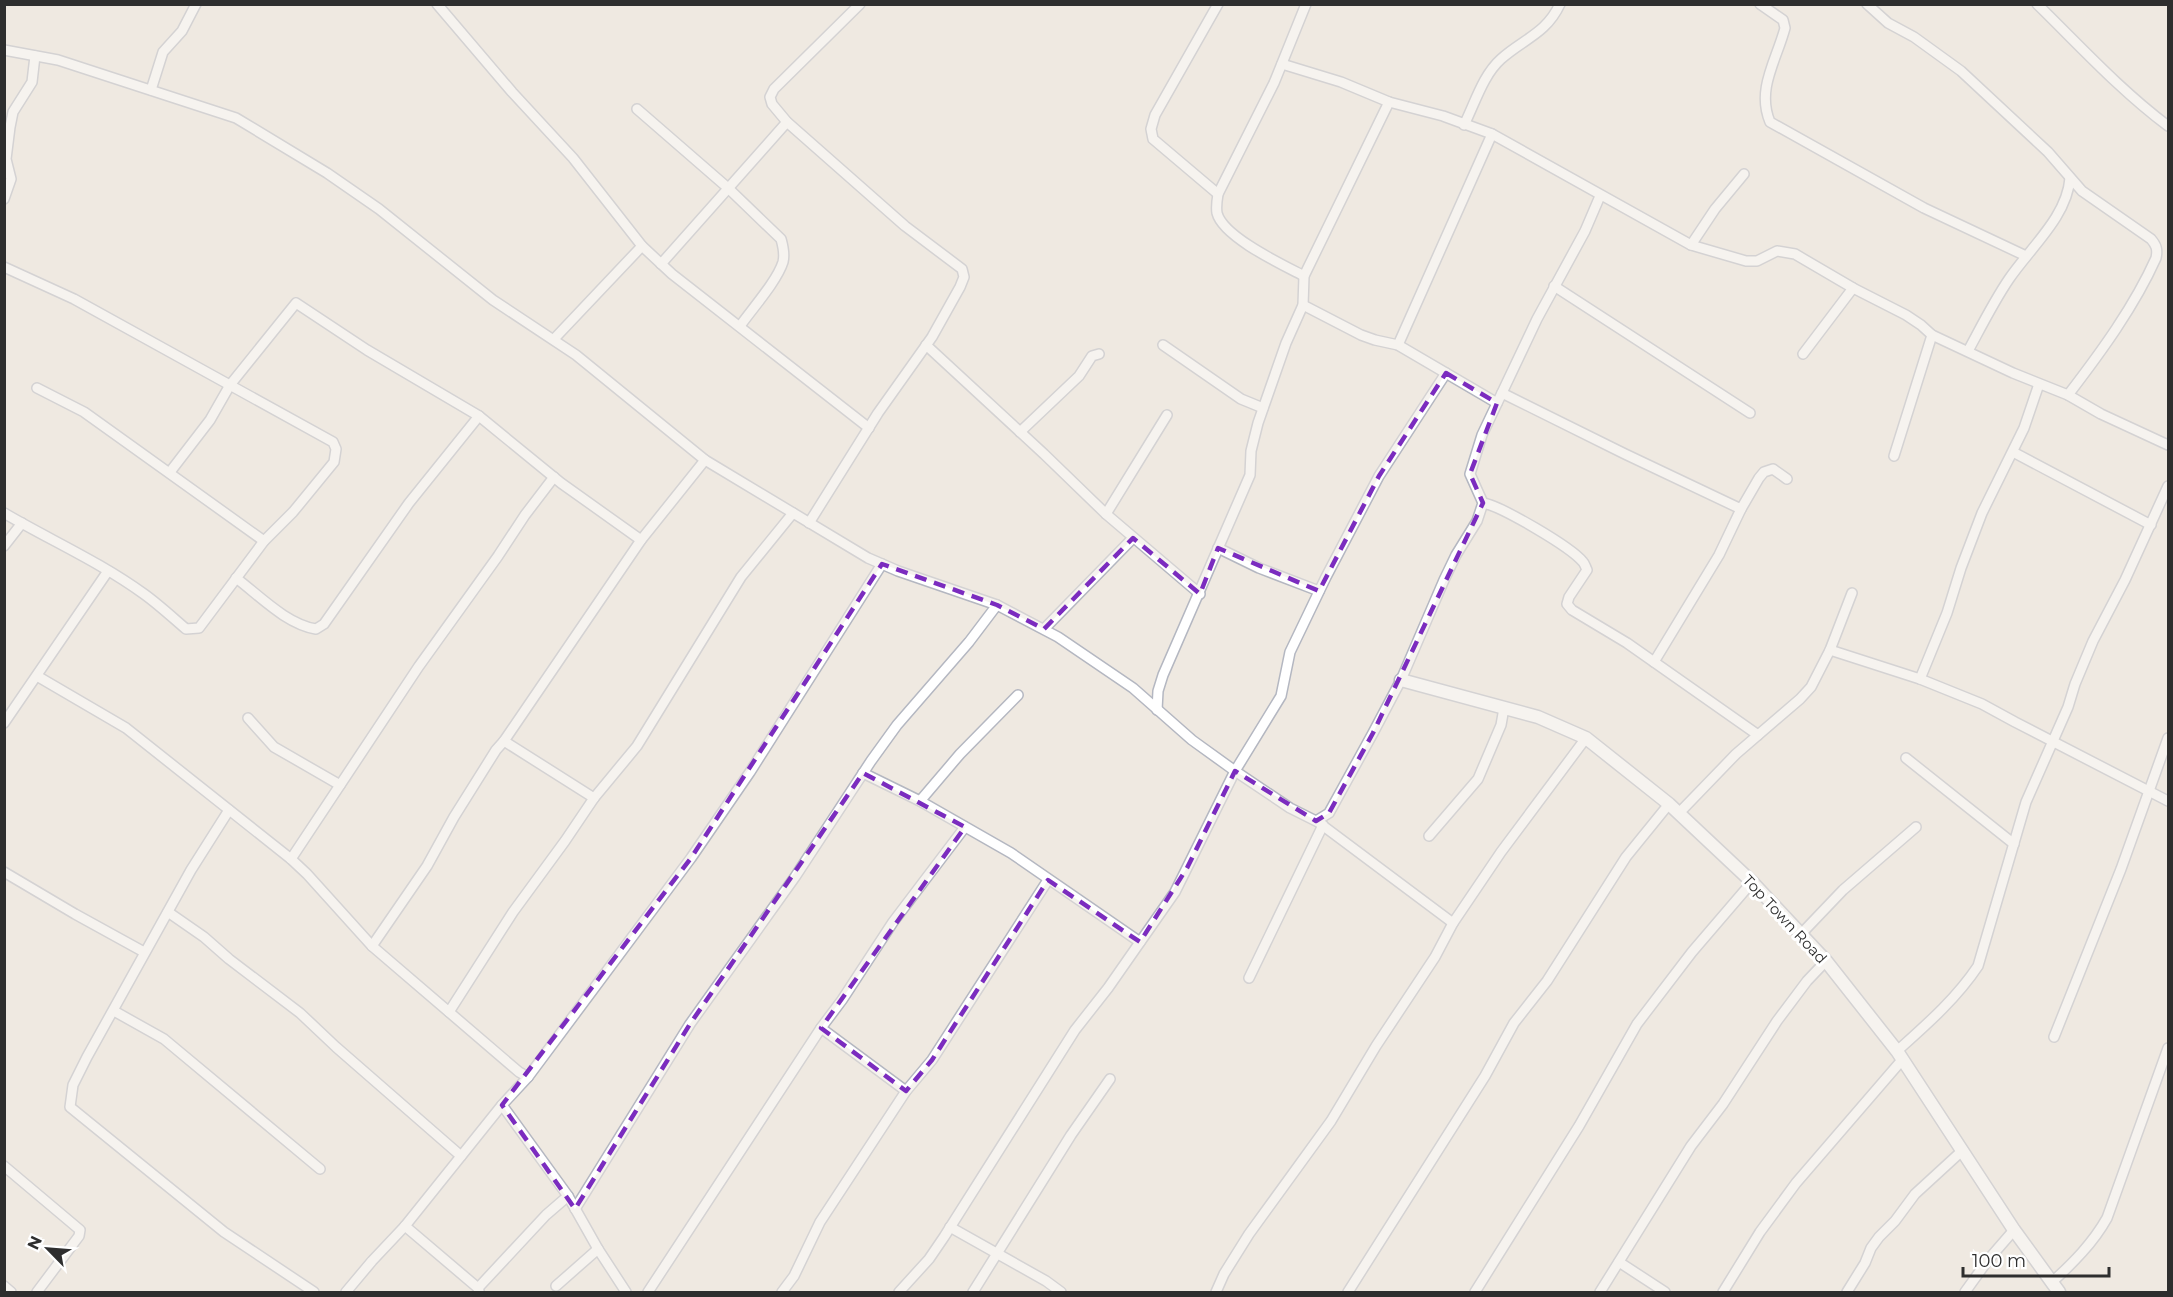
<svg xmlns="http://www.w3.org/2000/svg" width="2173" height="1297" font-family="Montserrat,sans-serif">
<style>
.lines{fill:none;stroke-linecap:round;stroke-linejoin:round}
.street-casing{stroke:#b4b7c1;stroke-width:12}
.secondary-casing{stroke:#b4b7c1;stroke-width:15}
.street{stroke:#fff;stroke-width:9}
.secondary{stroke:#fff;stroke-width:12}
.marked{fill:none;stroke:#7b2cbf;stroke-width:4.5;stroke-dasharray:12 8;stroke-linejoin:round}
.labels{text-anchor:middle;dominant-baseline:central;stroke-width:6;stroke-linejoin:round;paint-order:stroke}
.street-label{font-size:15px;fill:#2e2e2e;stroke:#fff}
</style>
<rect width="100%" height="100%" fill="#efe9e1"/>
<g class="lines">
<g class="street-casing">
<g id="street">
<polyline points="437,4 512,92 573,158 642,246 672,274 869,428"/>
<polyline points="1218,4 1155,115 1151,129 1153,139 1218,194"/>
<path d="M1760,4L1783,20L1785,28C1777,59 1756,89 1770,122L1924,208L2026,256"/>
<path d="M1867,4L1888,23L1914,37L1961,71L2048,152L2082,191L2151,239C2156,245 2158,249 2156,258C2134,307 2101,352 2068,395"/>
<path d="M2037,4C2080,46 2120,90 2168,126"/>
<polyline points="4,50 58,60 236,118 327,173 379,209 493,300 576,355 705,460 868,558 898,571 997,605 1058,637 1133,688 1192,740 1235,771 1290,808 1316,821 1329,813 1373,733 1401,680 1444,580 1456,555 1477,521 1483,503 1470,474 1482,435 1537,319 1585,231 1600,196"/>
<polyline points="1282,64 1341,82 1389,102 1443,116 1492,134 1691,245 1746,261 1757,261 1777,251 1795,254 1853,288 1906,315 1921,325 1932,335 2013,373 2068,395 2101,414 2168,445"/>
<polyline points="151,90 163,52 182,31 196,4"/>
<path d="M637,109L728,188L781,239C783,246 785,254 783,262C777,281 752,309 740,326"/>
<path d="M1464,125C1475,103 1483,75 1501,59C1523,39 1546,34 1560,4"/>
<polyline points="4,199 11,179 6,159 10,127 13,112 32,82 35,56"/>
<polyline points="1691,245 1715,209 1744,174"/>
<polyline points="661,264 787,122"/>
<path d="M4,267L74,299L333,442L336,449L334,462L293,512L264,541L199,628L186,629C172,617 158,604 144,594C100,562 50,540 4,513"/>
<path d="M1304,276C1283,265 1223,237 1217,213C1216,207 1217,200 1218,194L1274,83L1306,4"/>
<polyline points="1554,286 1750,413"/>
<polyline points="1303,305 1361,335 1375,340 1398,345 1497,403"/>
<polyline points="554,339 642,246"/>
<polyline points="926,345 1044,454 1106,514 1200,594"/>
<polyline points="1163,345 1241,399 1263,408"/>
<polyline points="1398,345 1492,134"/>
<path d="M1968,351C1981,327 1994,301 2009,279C2030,248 2067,217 2070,178"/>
<polyline points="1803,354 1853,288"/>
<polyline points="37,388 84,412 264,541"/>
<polyline points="1502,393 1625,454 1741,509"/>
<polyline points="1020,432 1079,376 1092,356 1099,354"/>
<polyline points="2013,452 2151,525"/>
<polyline points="1894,456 1932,335"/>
<polyline points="170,472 210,420 230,385 296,303 367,350 479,416 561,483 641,540"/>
<path d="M1483,503C1501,506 1571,547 1583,562C1585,564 1585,566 1587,570L1569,597L1567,604L1572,610L1627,643L1758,735"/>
<polyline points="1106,514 1167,415"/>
<polyline points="809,523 878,413 932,337 960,287 964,277 962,269 905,226 787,122 772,104 770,97 774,89 860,4"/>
<polyline points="4,546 22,523"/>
<polyline points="1218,548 1259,568 1319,591"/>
<path d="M236,578C260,596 286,624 316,629L324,624L409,503L479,416"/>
<polyline points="1044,629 1133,538"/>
<polyline points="1830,650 1920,679 1982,704 2015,722 2168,801"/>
<polyline points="1654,662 1719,555 1741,509 1759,478 1764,472 1773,469 1787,479"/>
<polyline points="37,676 126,728 291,859 307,874 372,946 519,1072 528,1077 502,1105 405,1226 372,1261 346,1292"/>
<polyline points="1920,679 1947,613 1961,568 1982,513 2024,428 2039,384"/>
<polyline points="1157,710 1158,691 1163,675 1250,475 1251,451 1258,423 1286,343 1303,305 1304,276 1389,102"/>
<polyline points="248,718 274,747 340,785"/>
<polyline points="4,723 108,571"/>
<polyline points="504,741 594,798"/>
<polyline points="1906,758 2014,844"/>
<polyline points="863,773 920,801 1011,853 1140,942"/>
<polyline points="920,801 960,754 1018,695"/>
<polyline points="229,810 191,870 87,1057 73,1085 70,1107 224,1232 314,1292"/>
<polyline points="1679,813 1736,754 1800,699 1811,687 1830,650 1852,593"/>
<polyline points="1318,822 1453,923"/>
<polyline points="1429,836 1478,779 1501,725 1504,708"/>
<polyline points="291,859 419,666 498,556 525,515 554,477"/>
<polyline points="4,872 75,914 144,952"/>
<polyline points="168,912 204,937 229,959 300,1013 336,1047 461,1156"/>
<polyline points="1801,934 1843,890 1916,827"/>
<polyline points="372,946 427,866 454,817 496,750 504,741 641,540 705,460"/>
<polyline points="1249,978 1323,825"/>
<polyline points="114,1011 164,1039 320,1169"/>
<polyline points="449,1012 513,912 565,841 594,798 637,746 741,577 793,513"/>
<polyline points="821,1028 906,1091"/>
<polyline points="2054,1037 2121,869 2168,738"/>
<path d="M1897,1051C1926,1025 1956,999 1978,966L2026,802L2068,707L2075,684L2093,641L2125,580L2168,486"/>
<polyline points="528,1077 691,858 750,772 882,564"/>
<polyline points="502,1105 568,1196 598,1249 626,1292"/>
<polyline points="4,1166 80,1230 79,1236 37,1292"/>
<polyline points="575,1209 690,1024 795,877 871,761 897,725 969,642 997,605"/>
<polyline points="405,1226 478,1288 479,1291"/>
<polyline points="950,1227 1046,1281 1061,1292"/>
<polyline points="1619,1262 1665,1292"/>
<path d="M2051,1283C2073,1263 2093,1243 2107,1218L2168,1048"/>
<polyline points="4,1286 11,1292"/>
<polyline points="556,1286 598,1249"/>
<polyline points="478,1288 546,1215 568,1196"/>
<polyline points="648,1292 821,1028 842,1000 893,922 965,827"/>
<polyline points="782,1292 794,1276 820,1222 906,1091 932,1060 1048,880"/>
<polyline points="899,1292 929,1259 944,1237 1075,1030 1108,988 1175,892 1235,771 1281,696 1290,652 1326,577 1379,476 1446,373"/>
<polyline points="973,1292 1071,1135 1110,1079"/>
<polyline points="1216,1292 1224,1274 1249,1234 1331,1121 1376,1046 1435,957 1453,923 1501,852 1586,738"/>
<polyline points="1348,1292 1485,1076 1514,1023 1547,981 1626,857 1669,804"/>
<polyline points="1475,1292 1579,1126 1637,1024 1692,952 1752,882"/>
<polyline points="1600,1292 1691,1146 1723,1104 1777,1021 1807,981 1826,961"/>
<polyline points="1723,1292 1760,1232 1796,1183 1902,1060"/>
<polyline points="1847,1292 1865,1263 1871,1248 1879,1237 1895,1221 1915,1194 1963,1150"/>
<polyline points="1965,1292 1988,1260 2014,1230"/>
</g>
</g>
<g class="secondary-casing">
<polyline id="secondary" points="1401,680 1538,717 1586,738 1669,804 1752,882 1826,961 1897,1051 2014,1230 2059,1292"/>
</g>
<use href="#street" class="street"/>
<use href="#secondary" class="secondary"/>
</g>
<path d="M0 0H2173V1297H0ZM1446,373L1497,403L1470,474L1483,503L1373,733L1329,813L1316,821L1235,771L1187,868L1140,942L1048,880L932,1060L906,1091L821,1028L965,827L863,773L690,1024L575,1209L502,1105L691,858L882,564L997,605L1044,629L1133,538L1200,594L1218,548L1319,591L1379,476Z" fill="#efe9e1" fill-opacity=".55" fill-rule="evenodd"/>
<path class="marked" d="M1446,373L1497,403L1470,474L1483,503L1373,733L1329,813L1316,821L1235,771L1187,868L1140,942L1048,880L932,1060L906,1091L821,1028L965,827L863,773L690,1024L575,1209L502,1105L691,858L882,564L997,605L1044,629L1133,538L1200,594L1218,548L1319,591L1379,476Z"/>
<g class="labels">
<g class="street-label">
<text transform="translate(1785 919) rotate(47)">Top Town Road</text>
</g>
</g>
<rect width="2173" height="1297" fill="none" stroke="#2e2e2e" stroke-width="12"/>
<g transform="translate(48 1249) rotate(295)" stroke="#ffffff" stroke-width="4.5" paint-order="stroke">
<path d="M0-4.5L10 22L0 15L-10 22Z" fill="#2e2e2e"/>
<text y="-9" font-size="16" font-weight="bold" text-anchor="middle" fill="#2e2e2e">N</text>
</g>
<path d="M1963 1267v9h146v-9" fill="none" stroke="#2e2e2e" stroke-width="3"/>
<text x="1972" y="1267" font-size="18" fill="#2e2e2e" stroke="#ffffff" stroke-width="4.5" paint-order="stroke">100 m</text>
</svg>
